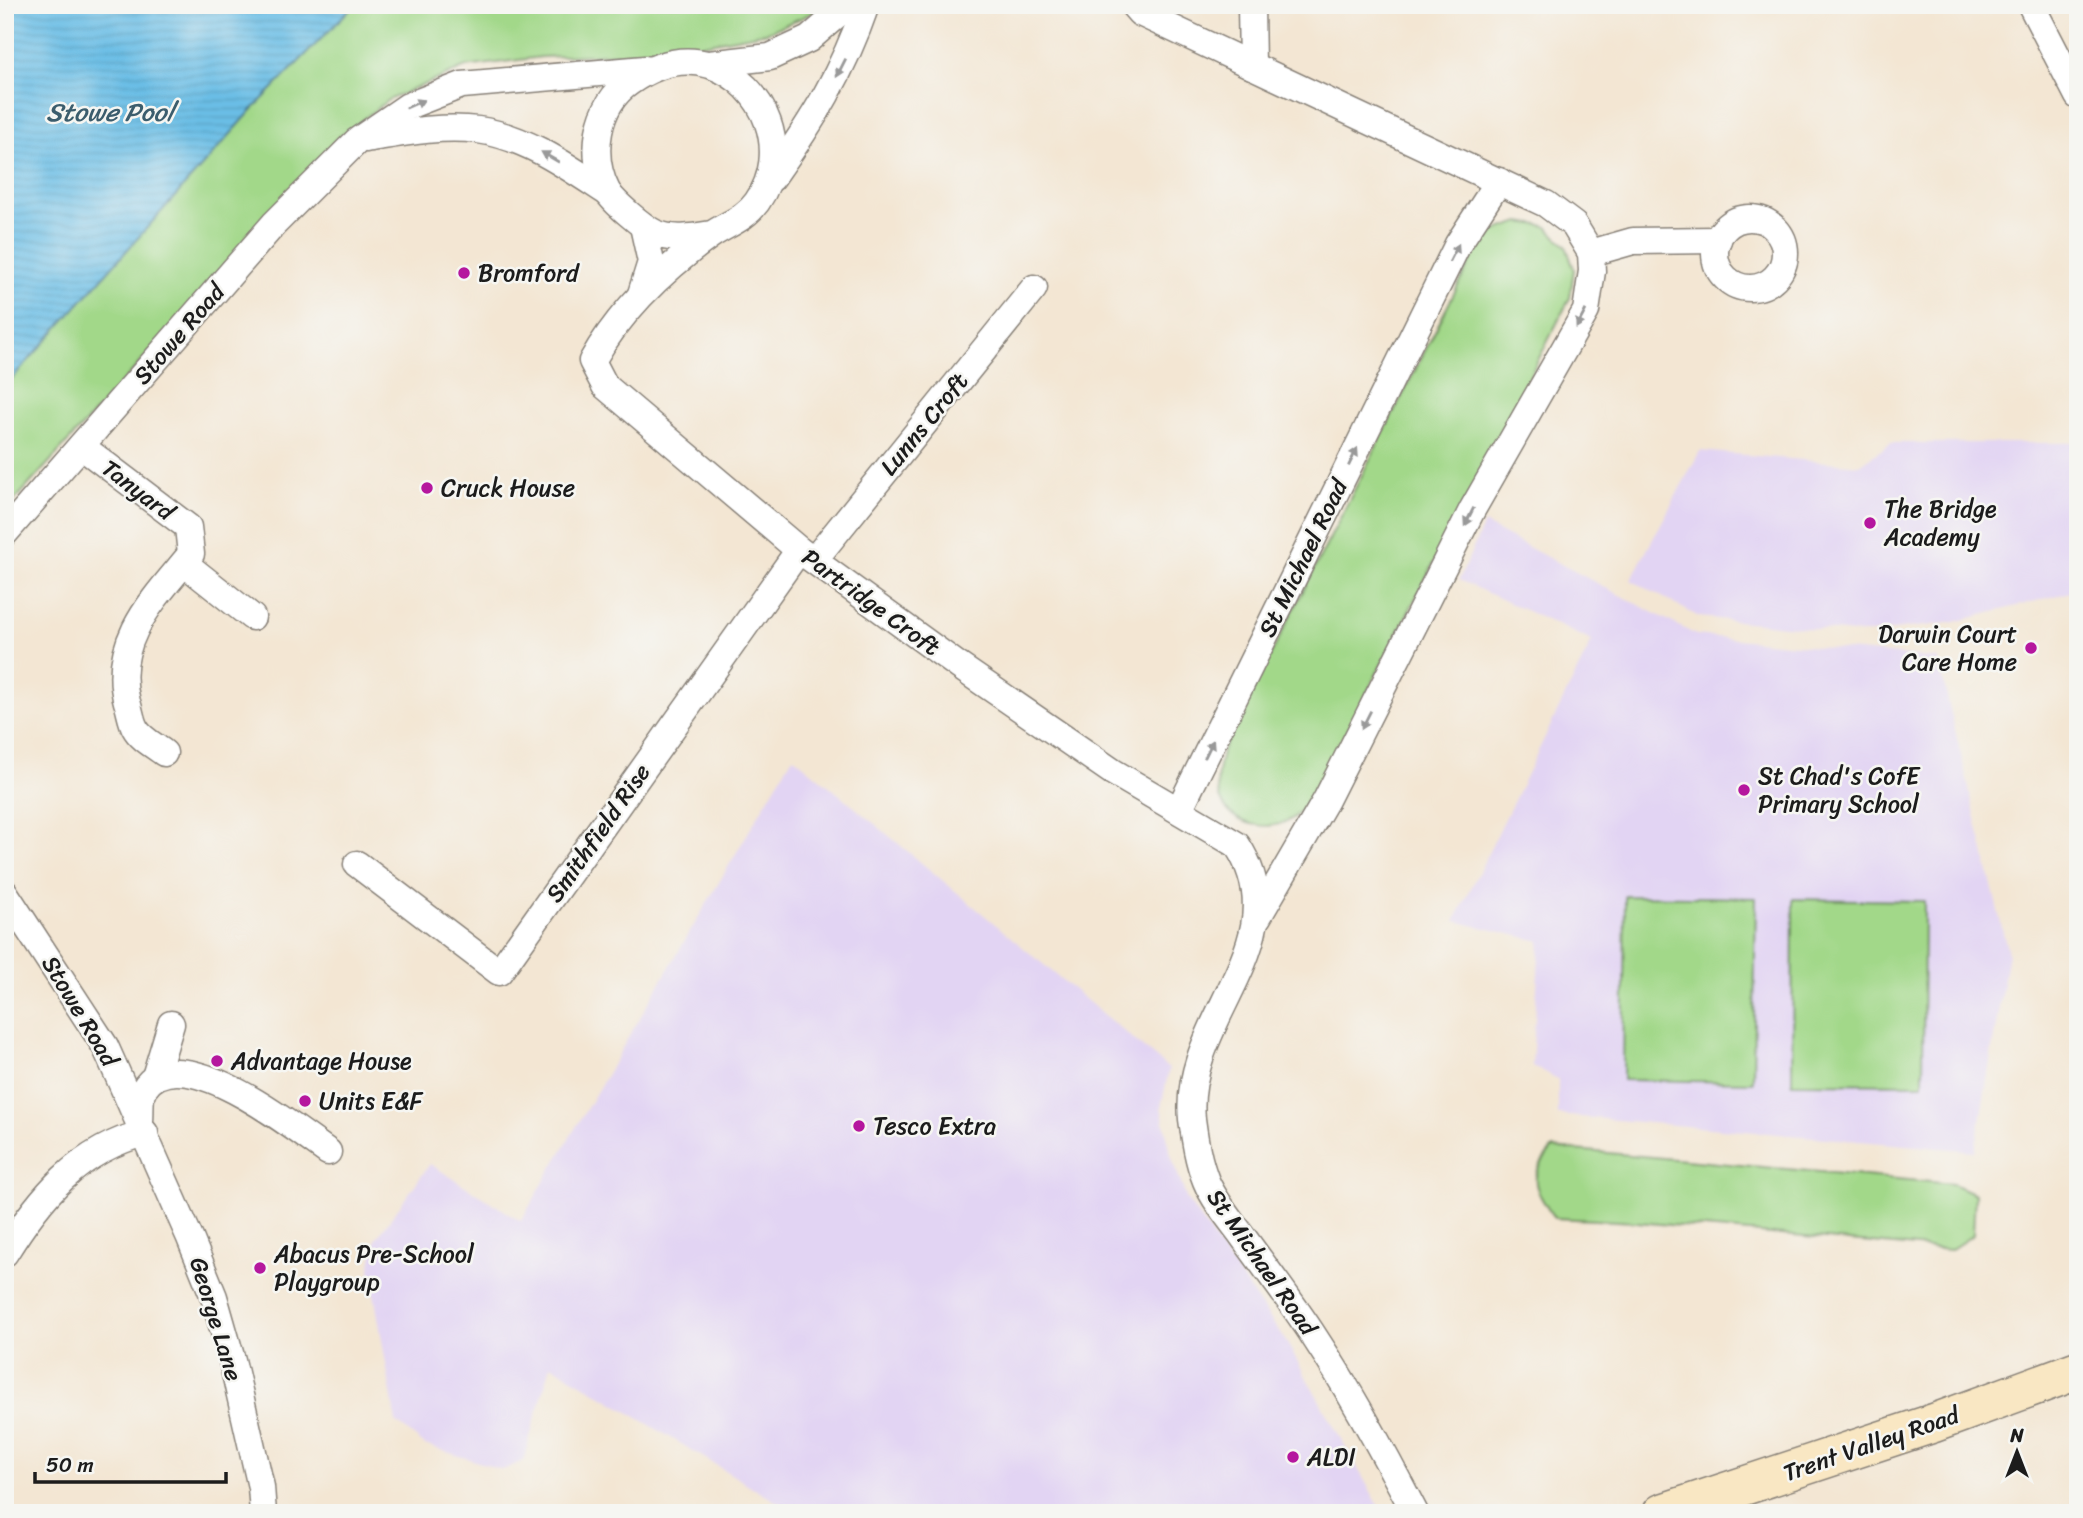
<svg xmlns="http://www.w3.org/2000/svg" width="2083" height="1518" font-family="Sriracha,sans-serif">
<style>
.built{fill:#e2d4f3}
.grass{fill:#a2d889;stroke:#5f7a52;stroke-width:2}
.water{fill:url(#water-rules);stroke:#436d81;stroke-width:2}
.lines{fill:none;stroke-linecap:round;stroke-linejoin:round}
.street-casing{stroke:#888178;stroke-width:29}
.secondary-casing{stroke:#888178;stroke-width:41}
.street{stroke:#fff;stroke-width:26}
.secondary{stroke:#f9e7c3;stroke-width:38}
.oneway{fill:#999}
.poi-dot{fill:#b5179e;stroke:#f6f6f2;stroke-width:2.5}
.labels{text-anchor:middle;dominant-baseline:central;stroke-width:5;stroke-linejoin:round;paint-order:stroke}
.poi-label{font-size:24px;fill:#1c1c1c;stroke:#f6f6f2;text-anchor:start}
.street-label{font-size:24px;fill:#1c1c1c;stroke:#f6f6f2}
.water-label{font-size:26px;font-style:italic;fill:#3b5d6d;stroke:#f6f6f2}
</style>
<defs>
<pattern id="water-rules" width="6" height="5" patternUnits="userSpaceOnUse" patternTransform="scale(1.75)"><rect width="6" height="5" fill="#6abee6"/><path d="M0 2.5h6" fill="none" stroke="#5ba3c5"/></pattern>
</defs>
<rect width="100%" height="100%" fill="#f6f6f2"/>
<filter id="ink" filterUnits="userSpaceOnUse"><feTurbulence type="fractalNoise" baseFrequency=".0143" numOctaves="2"/><feDisplacementMap in="SourceGraphic" scale="14" xChannelSelector="R" yChannelSelector="G"/><feConvolveMatrix kernelMatrix="1 2 1 2 8 2 1 2 1" color-interpolation-filters="sRGB"/></filter>
<filter id="wash" filterUnits="userSpaceOnUse"><feTurbulence type="fractalNoise" baseFrequency=".00686" numOctaves="4" result="noise"/><feDisplacementMap in="SourceGraphic" scale="28" xChannelSelector="R" yChannelSelector="G"/><feGaussianBlur stdDeviation="1.57" result="paint"/><feColorMatrix in="noise" values="0 0 0 0 0 0 0 0 0 0 0 0 0 0 0 0 0 1.4 0 .05"/><feComposite in="paint" operator="in"/></filter>
<g filter="url(#wash)">
<rect width="100%" height="100%" fill="#f3e6d3"/>
<g class="built">
<polygon points="1891,443 2078,443 2078,590 1955,622 1863,634 1699,617 1631,580 1700,451 1860,465"/>
<polygon points="1484,524 1696,635 1938,659 2008,953 1975,1151 1558,1115 1558,1079 1532,1066 1540,941 1455,921 1592,641 1459,580"/>
<polygon points="793,756 1169,1069 1161,1107 1171,1155 1187,1200 1287,1343 1383,1513 795,1513 551,1365 523,1461 503,1470 425,1445 396,1422 370,1270 376,1239 430,1164 521,1221"/>
</g>
<g class="grass">
<polygon points="5,5 831,5 768,32 661,52 542,57 466,67 388,100 334,142 254,238 5,511"/>
<path d="M1520,222L1546,226L1566,246L1574,269L1570,298L1315,794C1308,801 1301,813 1293,818C1270,833 1233,826 1221,800C1214,784 1219,767 1222,751L1474,254L1494,231Z"/>
<polygon points="1625,896 1756,898 1753,1082 1623,1080"/>
<polygon points="1793,899 1924,901 1923,1084 1792,1083"/>
<path d="M1553,1148L1953,1184L1975,1194L1973,1235L1950,1250L1637,1222L1554,1218C1534,1187 1526,1178 1553,1148Z"/>
</g>
<polygon class="water" points="5,5 354,5 253,109 5,387"/>
</g>
<g filter="url(#ink)">
<g class="lines">
<g class="street-casing">
<g id="street">
<polyline points="1133,5 1140,13 1546,204 1574,225 1591,253 1592,271 1586,311 1472,510 1326,800 1258,917"/>
<polyline points="1251,5 1252,66"/>
<polyline points="2031,5 2078,96"/>
<polyline points="709,64 770,57 809,39 848,5"/>
<path d="M366,139C402,133 441,125 478,130C527,137 568,167 608,193"/>
<path d="M772,178C814,119 842,74 866,5"/>
<circle cx="1750" cy="253" r="35"/>
<path d="M712,234C694,237 673,241 655,233C643,227 613,202 607,191C589,156 596,105 630,82C653,66 681,56 710,65C766,84 792,152 757,202C745,219 727,224 711,235C664,269 620,311 592,361L605,386L799,550L959,666L1113,772L1237,845C1301,942 1182,1019 1192,1119C1195,1141 1198,1161 1206,1181C1214,1200 1229,1218 1241,1234C1266,1269 1292,1302 1315,1338C1352,1394 1384,1453 1415,1513"/>
<polyline points="1591,253 1633,241 1718,240"/>
<polyline points="641,294 651,262 643,226"/>
<path d="M81,446L188,527L191,554C156,597 110,641 127,702C130,710 131,721 135,728C140,738 155,746 164,753"/>
<polyline points="5,533 274,224 357,141 408,106 462,85 645,69"/>
<polyline points="814,560 1034,288"/>
<polyline points="184,563 252,617"/>
<polyline points="1179,810 1458,244 1499,181"/>
<polyline points="357,864 499,972 799,550"/>
<polyline points="5,893 105,1046 190,1238 214,1297 232,1360 261,1487 263,1513"/>
<polyline points="155,1077 171,1024"/>
<path d="M140,1121C141,1111 139,1096 144,1089C178,1034 295,1129 328,1152"/>
<path d="M5,1253C39,1198 79,1149 145,1133"/>
</g>
</g>
<g class="secondary-casing">
<polyline id="secondary" points="1662,1513 1934,1423 2078,1370"/>
</g>
<use href="#street" class="street"/>
<use href="#secondary" class="secondary"/>
</g>
<defs><path id="oneway-solid" d="M-6-.8H1V-3.2L6.5 0L1 3.2V.8H-6Z" transform="scale(1.75)"/></defs>
<g class="oneway">
<use href="#oneway-solid" transform="translate(841 68) rotate(117)"/>
<use href="#oneway-solid" transform="translate(415 104) rotate(-24)"/>
<use href="#oneway-solid" transform="translate(550 157) rotate(-150)"/>
<use href="#oneway-solid" transform="translate(1454 253) rotate(-63)"/>
<use href="#oneway-solid" transform="translate(1581 319) rotate(118)"/>
<use href="#oneway-solid" transform="translate(1353 457) rotate(-64)"/>
<use href="#oneway-solid" transform="translate(1469 517) rotate(117)"/>
<use href="#oneway-solid" transform="translate(1366 720) rotate(117)"/>
<use href="#oneway-solid" transform="translate(1209 749) rotate(-64)"/>
</g>
</g>
<g class="poi-dot">
<circle cx="464" cy="273" r="7"/>
<circle cx="427" cy="488" r="7"/>
<circle cx="1870" cy="523" r="7"/>
<circle cx="2031" cy="648" r="7"/>
<circle cx="1744" cy="790" r="7"/>
<circle cx="217" cy="1061" r="7"/>
<circle cx="305" cy="1101" r="7"/>
<circle cx="859" cy="1126" r="7"/>
<circle cx="260" cy="1268" r="7"/>
<circle cx="1293" cy="1457" r="7"/>
</g>
<g class="labels">
<g class="poi-label">
<text x="478" y="273">Bromford</text>
<text x="441" y="488">Cruck House</text>
<text x="1884" y="509">The Bridge<tspan x="1884" dy="28">Academy</tspan></text>
<text x="2017" y="634" text-anchor="end">Darwin Court<tspan x="2017" dy="28">Care Home</tspan></text>
<text x="1758" y="776">St Chad's CofE<tspan x="1758" dy="28">Primary School</tspan></text>
<text x="231" y="1061">Advantage House</text>
<text x="319" y="1101">Units E&amp;F</text>
<text x="873" y="1126">Tesco Extra</text>
<text x="274" y="1254">Abacus Pre-School<tspan x="274" dy="28">Playgroup</tspan></text>
<text x="1307" y="1457">ALDI</text>
</g>
<g class="street-label">
<text transform="translate(179 334) rotate(-49)">Stowe Road</text>
<text transform="translate(924 424) rotate(-51)">Lunns Croft</text>
<text transform="translate(138 490) rotate(37)">Tanyard</text>
<text transform="translate(1303 558) rotate(-64)">St Michael Road</text>
<text transform="translate(871 602) rotate(36)">Partridge Croft</text>
<text transform="translate(598 833) rotate(-55)">Smithfield Rise</text>
<text transform="translate(80 1011) rotate(59)">Stowe Road</text>
<text transform="translate(1262 1262) rotate(55)">St Michael Road</text>
<text transform="translate(216 1319) rotate(73)">George Lane</text>
<text transform="translate(1871 1444) rotate(-19)">Trent Valley Road</text>
</g>
<g class="water-label">
<text x="110" y="112">Stowe Pool</text>
</g>
</g>
<rect width="2083" height="1518" fill="none" stroke="#f6f6f2" stroke-width="28"/>
<g transform="translate(2017 1452)" stroke="#f6f6f2" stroke-width="5" paint-order="stroke">
<path d="M0-5L12 26L0 18L-12 26Z" fill="#1c1c1c"/>
<text y="-10" font-size="19" font-weight="bold" text-anchor="middle" fill="#1c1c1c">N</text>
</g>
<path d="M35 1472v10h191v-10" fill="none" stroke="#1c1c1c" stroke-width="3.5"/>
<text x="46" y="1472" font-size="21" fill="#1c1c1c" stroke="#f6f6f2" stroke-width="5" paint-order="stroke">50 m</text>
</svg>
